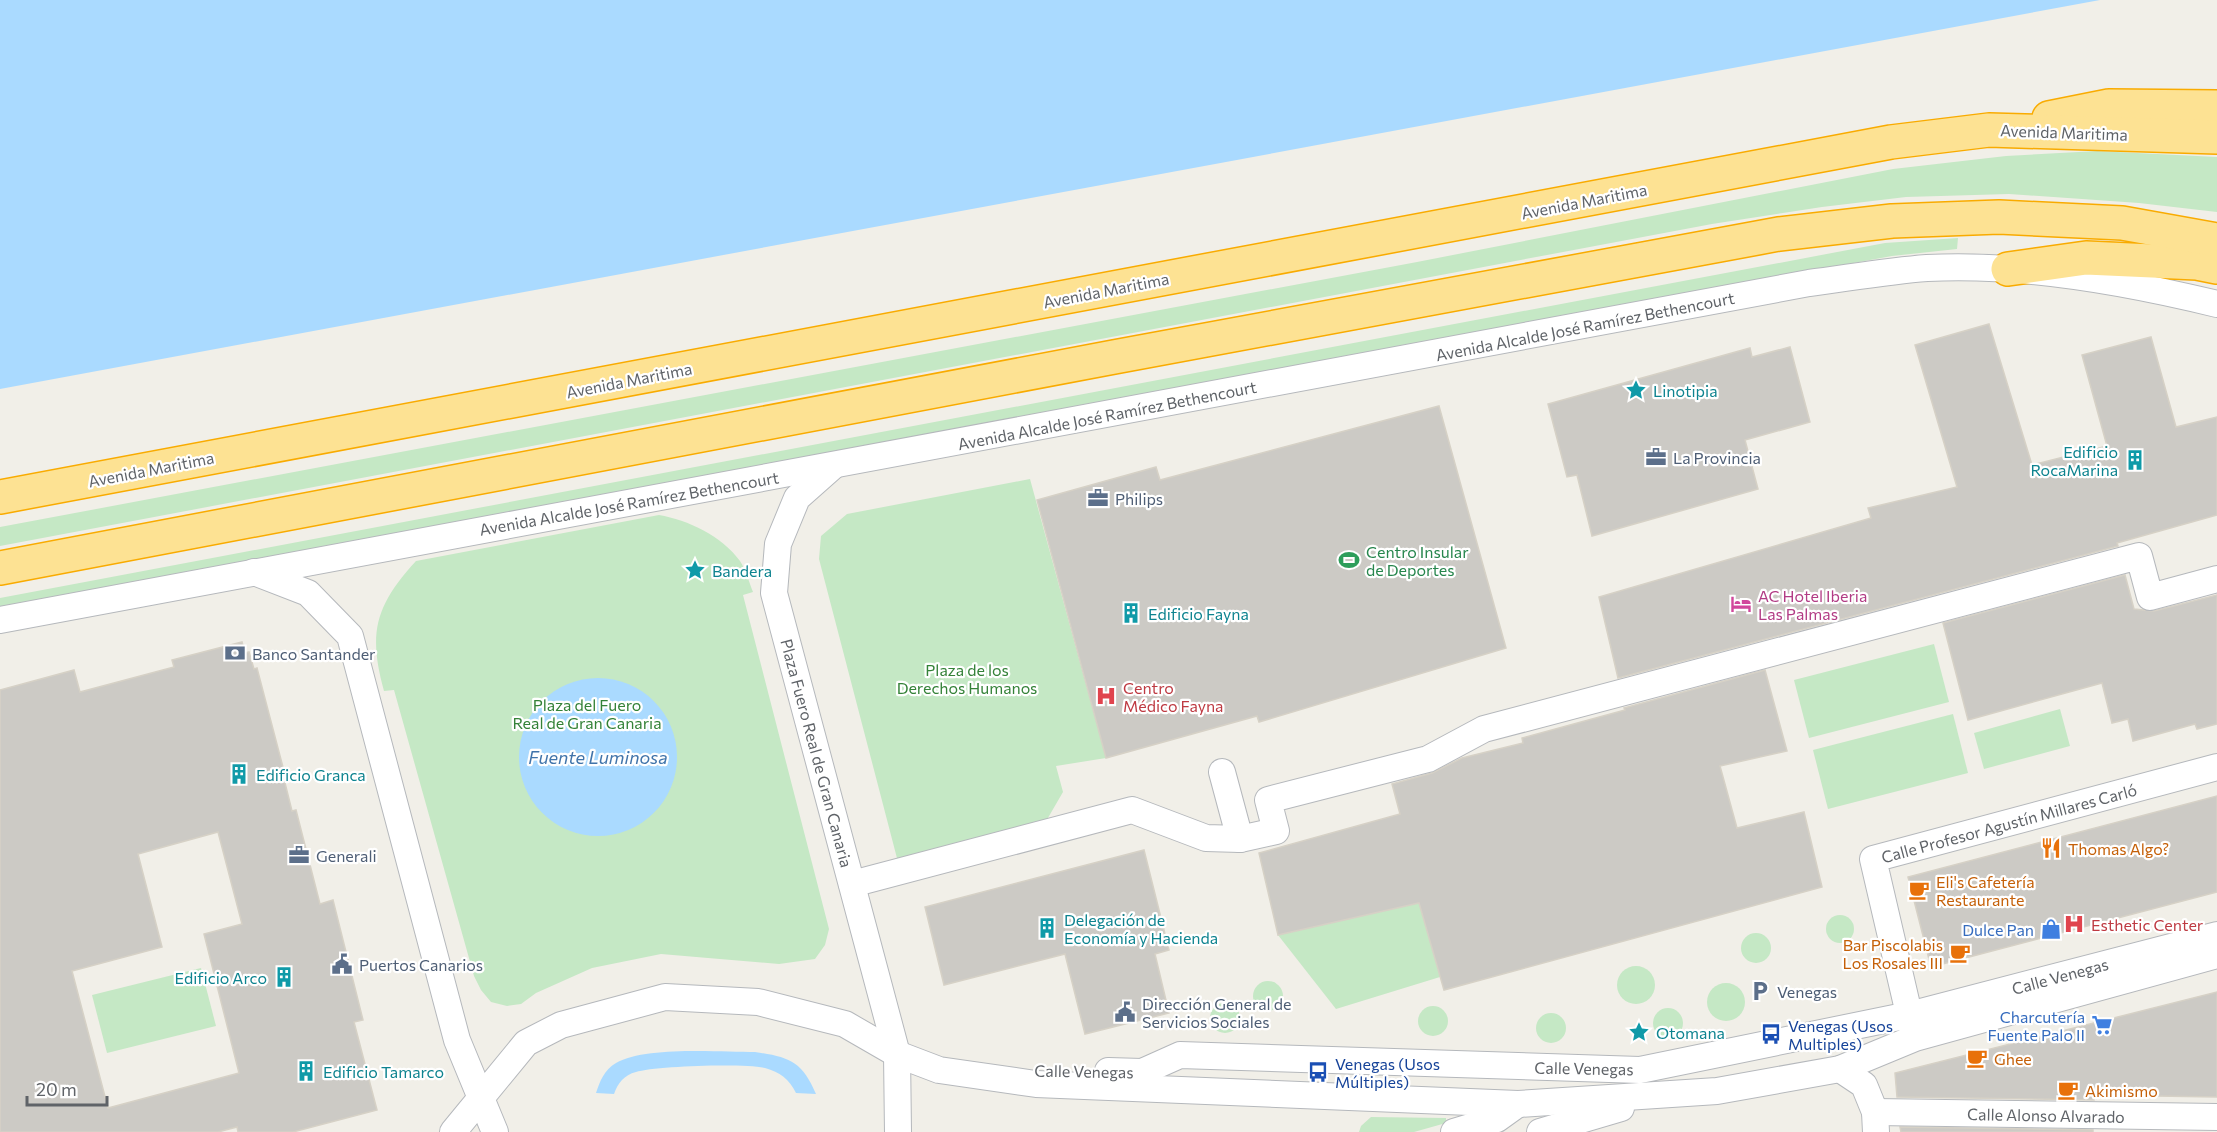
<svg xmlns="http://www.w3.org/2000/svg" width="2217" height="1132" font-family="Commissioner,sans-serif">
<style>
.green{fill:#c5e8c5}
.water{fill:#aadaff}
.building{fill:#cccac5;stroke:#d6d1c6;stroke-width:1.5;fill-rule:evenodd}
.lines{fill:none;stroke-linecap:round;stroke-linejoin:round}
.minor-casing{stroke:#b5b8bc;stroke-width:28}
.highway-casing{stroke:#f9ab00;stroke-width:36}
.minor{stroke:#fff;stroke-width:26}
.highway{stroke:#fde293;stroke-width:33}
.labels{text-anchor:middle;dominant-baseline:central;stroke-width:4.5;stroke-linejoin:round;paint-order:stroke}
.street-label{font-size:16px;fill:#5f6368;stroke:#fff}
.culture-label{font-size:16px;fill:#0d838f;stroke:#fff;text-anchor:start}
.service-label{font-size:16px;fill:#4e5e75;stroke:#fff;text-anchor:start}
.leisure-label{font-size:16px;fill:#27864d;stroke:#fff;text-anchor:start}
.hotel-label{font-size:16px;fill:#b23c85;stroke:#fff;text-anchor:start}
.park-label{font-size:16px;fill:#348238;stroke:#fff}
.health-label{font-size:16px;fill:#be3a42;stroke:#fff;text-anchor:start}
.food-label{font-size:16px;fill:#c56008;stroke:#fff;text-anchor:start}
.shop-label{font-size:16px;fill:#366cbe;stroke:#fff;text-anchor:end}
.transit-label{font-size:16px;fill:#164399;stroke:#fff;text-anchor:start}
.water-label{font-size:18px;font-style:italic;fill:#4174aa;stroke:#fff}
</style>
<rect width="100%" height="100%" fill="#f1efe8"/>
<g class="green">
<polygon points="2097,151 2217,157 2217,212 2139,203 2009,194 1906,197 1822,207 1712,224 0,546 0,527 1417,262 1893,169 2006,156"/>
<polygon points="1958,238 1957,249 1892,256 1728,286 0,610 0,598 1885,243"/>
<polygon points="1030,479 1106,758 1056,766 1063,792 1045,823 898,862 819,559 821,536 847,514"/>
<path d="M659,515C688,520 722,536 740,561C746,570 749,582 753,592L743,595L829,929L825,945L815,959L779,964L661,954L592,968L536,993L521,1004L507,1006L491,1002L481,990L474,976L394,690L384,691C368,633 375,606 416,561Z"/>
<polygon points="1934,644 1949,702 1809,738 1794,680"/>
<polygon points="2060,709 2070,746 1984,769 1974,733"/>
<polygon points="1953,714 1968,773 1828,809 1813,750"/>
<polygon points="1419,903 1440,977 1336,1009 1278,935"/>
<circle cx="1840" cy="929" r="14"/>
<circle cx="1756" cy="948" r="15"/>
<circle cx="1636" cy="985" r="19"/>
<polygon points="201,968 216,1026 107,1053 92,995"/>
<circle cx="1268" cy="996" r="15"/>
<circle cx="1726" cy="1002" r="19"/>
<circle cx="1225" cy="1018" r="15"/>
<circle cx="1433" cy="1021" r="15"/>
<circle cx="1668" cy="1023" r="15"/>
<circle cx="1551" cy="1028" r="15"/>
<polygon points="1371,1117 1446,1118 1446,1123 1414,1132 1359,1132 1361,1126"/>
</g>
<g class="water">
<polygon points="0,0 2100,0 0,389"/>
<circle cx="598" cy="757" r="79"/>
<path d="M755,1052C789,1057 802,1061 816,1094L796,1093C789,1079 780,1072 765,1068C745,1063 654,1066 636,1072C624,1075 618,1083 614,1094L596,1093C600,1081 604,1070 616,1063C645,1046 720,1052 755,1052Z"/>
</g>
<g class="building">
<polygon points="1989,324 2032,465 2107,446 2082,355 2151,337 2176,427 2217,417 2217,515 2117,543 2118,546 1618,678 1599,597 1871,518 1868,508 1957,487 1915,345"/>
<polygon points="1790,347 1810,422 1745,440 1758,489 1592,536 1577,475 1567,477 1548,404 1750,348 1752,357"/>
<polygon points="1439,406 1506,648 1259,722 1257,716 1106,758 1037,500 1156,467 1160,480"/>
<polygon points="2125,575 2134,609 2154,611 2217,595 2217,724 2197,729 2195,724 2133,741 2128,719 2112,723 2102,683 1968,720 1943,623"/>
<path d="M242,642L245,653L249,652L254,669L257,668L284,771H282L292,811L296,810L320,904L333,900L363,1020L354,1022L377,1110L293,1132H238L237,1127L218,1132H0V690L74,670L80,692L174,667L172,660ZM218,832L242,924L204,934L239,1073L108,1108L72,971L162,947L138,854Z"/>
<polygon points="1765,670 1787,751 1720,766 1737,828 1804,812 1822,887 1444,990 1419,903 1278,935 1259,853 1400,814 1392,784 1432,773 1462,758 1523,743 1522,738 1625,710 1624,708"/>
<polygon points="2217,796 2217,892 1931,967 1908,877"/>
<polygon points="1144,850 1169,950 1155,954 1169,1013 1085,1034 1065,954 944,985 925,907"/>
<polygon points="2217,992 2217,1097 2094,1095 2094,1100 1897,1097 1895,1073"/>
<polygon points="1900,1127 2093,1130 2093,1132 1901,1132"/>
</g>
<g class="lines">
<g class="minor-casing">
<g id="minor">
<polyline points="832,467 797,498 778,544 774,593 897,1054 898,1132"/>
<polyline points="254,572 308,593 350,636 457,1040 495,1132"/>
<path d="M0,620L1809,283C1848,278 1887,271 1927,268C2019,263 2127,282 2217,304"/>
<polyline points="1240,839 1276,831 1268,800 1428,759 1484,729 2139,556 2150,597 2217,579"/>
<polyline points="852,884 1132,810 1206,838 1240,839 1222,772"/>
<polyline points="1913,1031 1873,859 2217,767"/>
<polyline points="1840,1069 1864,1085 1875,1112 1876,1132"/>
<polyline points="1108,1071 1142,1072 1180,1055 1640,1070 1909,1015 2217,935"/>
<polyline points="1875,1112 2217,1117"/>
<polyline points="453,1132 526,1043 561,1025 665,997 758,1002 845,1024 897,1054 939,1070 1036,1084 1518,1104 1717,1091 1840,1069 1915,1038 2217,955"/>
<polyline points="1454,1132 1497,1119 1518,1104"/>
<polyline points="1540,1132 1621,1108"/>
</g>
</g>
<g class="highway-casing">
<g id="highway">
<polyline points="2049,118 2109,106 2217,107"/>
<polyline points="2008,269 2086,258 2197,263 2217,267"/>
<polyline points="0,497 1891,142 1989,130 2217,137"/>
<polyline points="0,568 1114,357 1779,234 1892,221 1999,217 2122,223 2217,240"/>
</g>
</g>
<use href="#minor" class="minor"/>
<use href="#highway" class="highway"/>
</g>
<defs>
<g id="sight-bare" transform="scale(1.62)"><path d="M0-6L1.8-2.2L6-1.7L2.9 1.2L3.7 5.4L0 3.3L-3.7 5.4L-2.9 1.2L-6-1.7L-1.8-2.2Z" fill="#0f9aa8" stroke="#fff" stroke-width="2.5" paint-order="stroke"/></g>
<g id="office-bare" transform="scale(1.62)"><path d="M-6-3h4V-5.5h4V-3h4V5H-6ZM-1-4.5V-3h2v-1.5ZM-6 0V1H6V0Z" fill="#5c6f8a" stroke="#fff" stroke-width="2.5" paint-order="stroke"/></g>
<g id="building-bare" transform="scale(1.62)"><path d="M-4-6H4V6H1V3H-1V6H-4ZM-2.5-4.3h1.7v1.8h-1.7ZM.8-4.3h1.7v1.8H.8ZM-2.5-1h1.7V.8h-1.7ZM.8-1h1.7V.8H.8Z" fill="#0f9aa8" stroke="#fff" stroke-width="2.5" paint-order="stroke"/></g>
<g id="stadium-bare" transform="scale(1.62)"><path d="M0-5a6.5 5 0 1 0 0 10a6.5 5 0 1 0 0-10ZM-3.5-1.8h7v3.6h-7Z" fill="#2e9e5b" stroke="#fff" stroke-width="2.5" paint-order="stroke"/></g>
<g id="hotel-bare" transform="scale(1.62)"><path d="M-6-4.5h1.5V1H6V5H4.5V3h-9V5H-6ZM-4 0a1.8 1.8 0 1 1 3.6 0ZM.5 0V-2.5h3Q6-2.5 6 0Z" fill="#d1479c" stroke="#fff" stroke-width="2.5" paint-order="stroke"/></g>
<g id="bank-bare" transform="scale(1.62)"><path d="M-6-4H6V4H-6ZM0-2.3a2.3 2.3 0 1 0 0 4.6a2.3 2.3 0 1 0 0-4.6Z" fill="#5c6f8a" stroke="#fff" stroke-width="2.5" paint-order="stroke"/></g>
<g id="hospital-bare" transform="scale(1.62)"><path d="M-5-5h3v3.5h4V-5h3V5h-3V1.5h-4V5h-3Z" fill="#e0444e" stroke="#fff" stroke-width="2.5" paint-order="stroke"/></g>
<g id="restaurant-bare" transform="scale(1.62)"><path d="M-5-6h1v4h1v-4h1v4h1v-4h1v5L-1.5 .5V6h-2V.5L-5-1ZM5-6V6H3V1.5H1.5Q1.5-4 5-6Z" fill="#e8710a" stroke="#fff" stroke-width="2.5" paint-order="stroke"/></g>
<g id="cafe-bare" transform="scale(1.62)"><path d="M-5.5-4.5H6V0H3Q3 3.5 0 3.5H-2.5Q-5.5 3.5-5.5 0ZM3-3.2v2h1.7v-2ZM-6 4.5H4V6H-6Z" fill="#e8710a" stroke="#fff" stroke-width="2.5" paint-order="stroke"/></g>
<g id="shop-bare" transform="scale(1.62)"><path d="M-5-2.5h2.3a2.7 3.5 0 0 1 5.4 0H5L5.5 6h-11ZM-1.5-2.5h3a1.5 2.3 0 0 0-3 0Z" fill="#3f7fe0" stroke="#fff" stroke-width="2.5" paint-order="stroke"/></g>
<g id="civic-bare" transform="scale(1.62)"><path d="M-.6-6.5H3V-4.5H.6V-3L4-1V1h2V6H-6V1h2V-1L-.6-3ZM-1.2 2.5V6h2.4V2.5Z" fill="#5c6f8a" stroke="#fff" stroke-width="2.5" paint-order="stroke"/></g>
<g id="parking-bare" transform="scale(1.62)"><path d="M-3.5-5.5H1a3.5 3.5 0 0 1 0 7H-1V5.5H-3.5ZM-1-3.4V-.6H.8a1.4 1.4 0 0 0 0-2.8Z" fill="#5c6f8a" stroke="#fff" stroke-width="2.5" paint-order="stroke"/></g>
<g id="supermarket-bare" transform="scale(1.62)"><path d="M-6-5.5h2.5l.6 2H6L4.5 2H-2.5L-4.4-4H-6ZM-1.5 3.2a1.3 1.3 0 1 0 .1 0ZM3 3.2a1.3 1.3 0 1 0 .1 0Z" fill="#3f7fe0" stroke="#fff" stroke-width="2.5" paint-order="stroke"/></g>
<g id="bus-bare" transform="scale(1.62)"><path d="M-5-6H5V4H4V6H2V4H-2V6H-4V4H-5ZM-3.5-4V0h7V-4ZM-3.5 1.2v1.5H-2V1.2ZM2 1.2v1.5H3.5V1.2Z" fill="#1a4fb4" stroke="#fff" stroke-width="2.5" paint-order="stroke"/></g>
</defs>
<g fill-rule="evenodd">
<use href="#sight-bare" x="1636" y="390"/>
<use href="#office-bare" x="1656" y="457"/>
<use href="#building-bare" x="2135" y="460"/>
<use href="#office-bare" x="1098" y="498"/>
<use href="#stadium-bare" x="1349" y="560"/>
<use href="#sight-bare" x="695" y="570"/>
<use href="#hotel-bare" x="1741" y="604"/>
<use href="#building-bare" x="1131" y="613"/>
<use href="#bank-bare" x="235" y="653"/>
<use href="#hospital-bare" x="1106" y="696"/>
<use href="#building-bare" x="239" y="774"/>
<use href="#restaurant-bare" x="2051" y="848"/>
<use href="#office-bare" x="299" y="855"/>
<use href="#cafe-bare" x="1919" y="890"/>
<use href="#hospital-bare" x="2074" y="924"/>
<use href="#building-bare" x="1047" y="928"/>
<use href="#shop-bare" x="2051" y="929"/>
<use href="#cafe-bare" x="1960" y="953"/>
<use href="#civic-bare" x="342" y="964"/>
<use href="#building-bare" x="284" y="977"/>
<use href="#parking-bare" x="1760" y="991"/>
<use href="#civic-bare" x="1125" y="1012"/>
<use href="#supermarket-bare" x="2102" y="1025"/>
<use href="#sight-bare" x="1639" y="1032"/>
<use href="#bus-bare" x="1771" y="1034"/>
<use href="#cafe-bare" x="1977" y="1058"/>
<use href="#building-bare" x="306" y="1071"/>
<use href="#bus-bare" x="1318" y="1072"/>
<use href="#cafe-bare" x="2068" y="1090"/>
</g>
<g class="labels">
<g class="street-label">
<text transform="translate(2064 132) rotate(2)">Avenida Maritima</text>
<text transform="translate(1584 201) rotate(-11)">Avenida Maritima</text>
<text transform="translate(1106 290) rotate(-11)">Avenida Maritima</text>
<text transform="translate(1585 326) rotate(-11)">Avenida Alcalde José Ramírez Bethencourt</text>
<text transform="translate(629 380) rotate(-11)">Avenida Maritima</text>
<text transform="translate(1107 415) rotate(-11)">Avenida Alcalde José Ramírez Bethencourt</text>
<text transform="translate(151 469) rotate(-11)">Avenida Maritima</text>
<text transform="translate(629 503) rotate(-10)">Avenida Alcalde José Ramírez Bethencourt</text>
<text transform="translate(817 753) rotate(75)">Plaza Fuero Real de Gran Canaria</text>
<text transform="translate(2009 823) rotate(-15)">Calle Profesor Agustín Millares Carló</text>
<text transform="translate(2060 976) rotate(-15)">Calle Venegas</text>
<text transform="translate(1584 1068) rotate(1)">Calle Venegas</text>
<text transform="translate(1084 1071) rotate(1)">Calle Venegas</text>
<text transform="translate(2046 1115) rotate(1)">Calle Alonso Alvarado</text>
</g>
<g class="culture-label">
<text x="1653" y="390">Linotipia</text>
<text x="2118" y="451" text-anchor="end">Edificio<tspan x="2118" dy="18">RocaMarina</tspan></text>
<text x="712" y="570">Bandera</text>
<text x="1148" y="613">Edificio Fayna</text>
<text x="256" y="774">Edificio Granca</text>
<text x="1064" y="919">Delegación de<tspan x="1064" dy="18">Economía y Hacienda</tspan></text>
<text x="267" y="977" text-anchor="end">Edificio Arco</text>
<text x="1656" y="1032">Otomana</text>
<text x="323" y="1071">Edificio Tamarco</text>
</g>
<g class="service-label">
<text x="1673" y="457">La Provincia</text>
<text x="1115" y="498">Philips</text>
<text x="252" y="653">Banco Santander</text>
<text x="316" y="855">Generali</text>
<text x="359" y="964">Puertos Canarios</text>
<text x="1777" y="991">Venegas</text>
<text x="1142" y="1003">Dirección General de<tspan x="1142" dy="18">Servicios Sociales</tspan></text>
</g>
<g class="leisure-label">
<text x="1366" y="551">Centro Insular<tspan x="1366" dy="18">de Deportes</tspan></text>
</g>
<g class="hotel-label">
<text x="1758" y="595">AC Hotel Iberia<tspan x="1758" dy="18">Las Palmas</tspan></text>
</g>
<g class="park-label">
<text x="967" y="669">Plaza de los<tspan x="967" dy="18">Derechos Humanos</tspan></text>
<text x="587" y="704">Plaza del Fuero<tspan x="587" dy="18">Real de Gran Canaria</tspan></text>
</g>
<g class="health-label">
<text x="1123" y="687">Centro<tspan x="1123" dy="18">Médico Fayna</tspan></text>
<text x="2091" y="924">Esthetic Center</text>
</g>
<g class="food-label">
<text x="2068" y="848">Thomas Algo?</text>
<text x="1936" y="881">Eli's Cafetería<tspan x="1936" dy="18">Restaurante</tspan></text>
<text x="1943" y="944" text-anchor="end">Bar Piscolabis<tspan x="1943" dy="18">Los Rosales III</tspan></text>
<text x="1994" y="1058">Ghee</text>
<text x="2085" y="1090">Akimismo</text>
</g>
<g class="shop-label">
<text x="2034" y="929">Dulce Pan</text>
<text x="2085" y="1016">Charcutería<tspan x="2085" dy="18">Fuente Palo II</tspan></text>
</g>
<g class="transit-label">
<text x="1788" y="1025">Venegas (Usos<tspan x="1788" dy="18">Multiples)</tspan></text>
<text x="1335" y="1063">Venegas (Usos<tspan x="1335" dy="18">Múltiples)</tspan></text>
</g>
<g class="water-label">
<text x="598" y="757">Fuente Luminosa</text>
</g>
</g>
<path d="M27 1096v9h80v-9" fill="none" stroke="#5f6368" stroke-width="3"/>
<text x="36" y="1096" font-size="18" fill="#5f6368" stroke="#ffffff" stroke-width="4.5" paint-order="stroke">20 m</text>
</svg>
